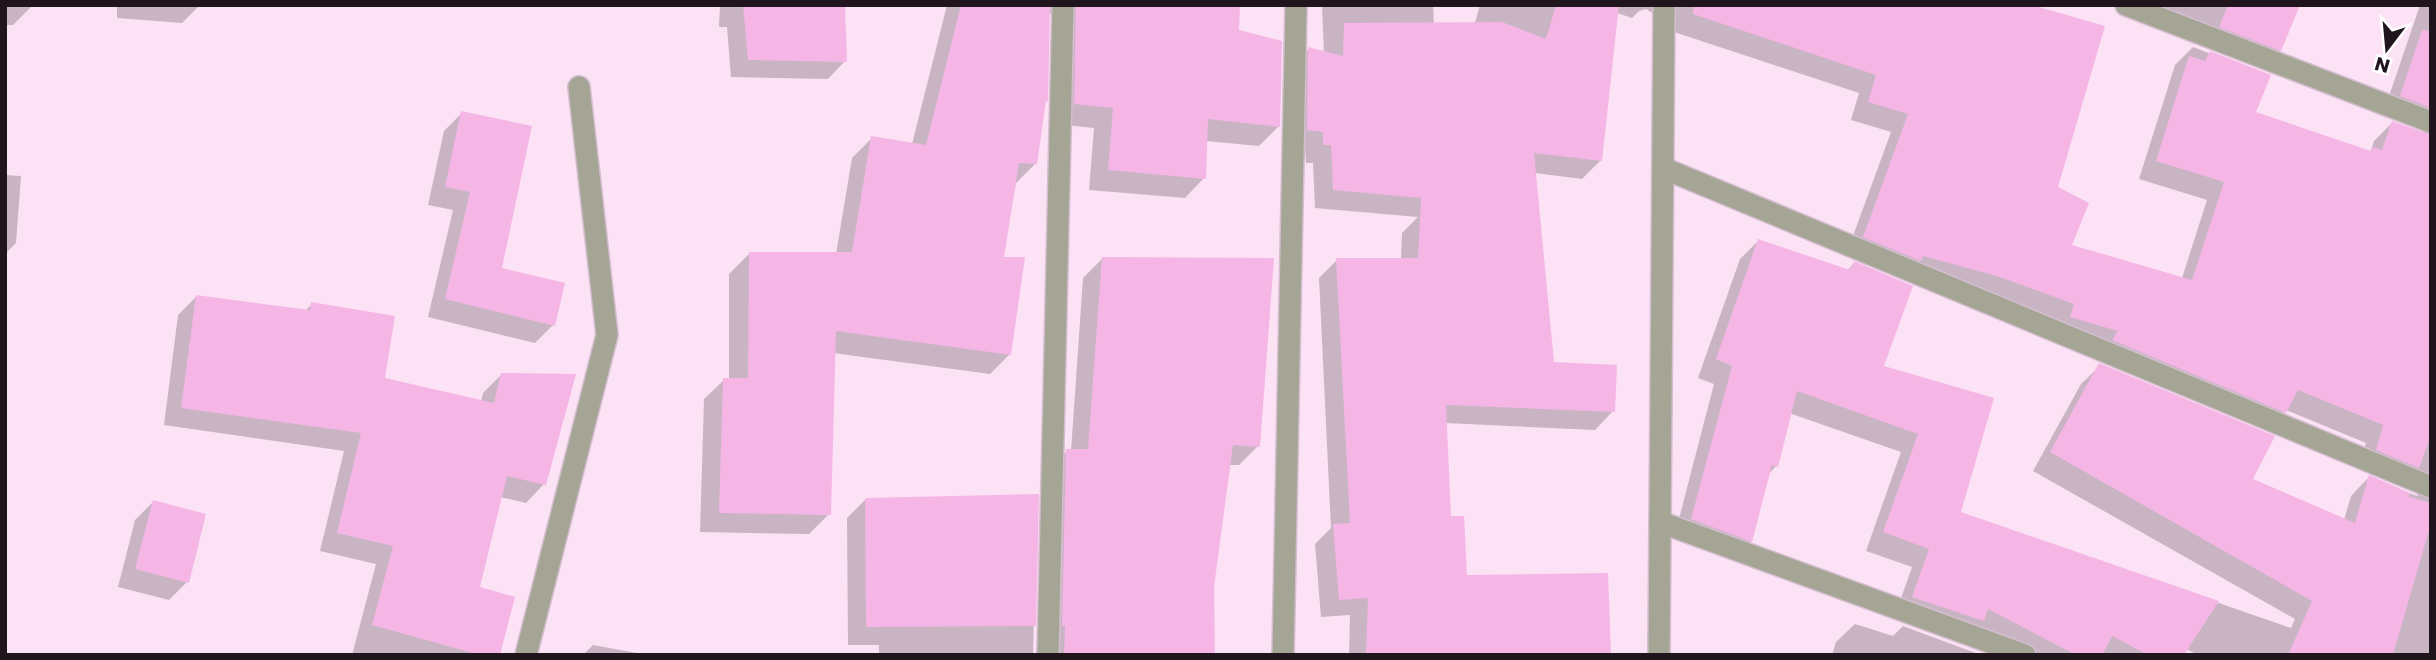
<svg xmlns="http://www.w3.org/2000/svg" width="2436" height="660" font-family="Poppins,sans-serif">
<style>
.shadow{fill:#0003}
.building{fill:#f5b6e6}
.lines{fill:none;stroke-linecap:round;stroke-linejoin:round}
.minor-casing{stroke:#d4bdce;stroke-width:24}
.minor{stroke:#a5a596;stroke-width:21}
</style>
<rect width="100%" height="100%" fill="#fce2f5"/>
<g class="shadow">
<polygon points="5,5 31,5 31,7 13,25 5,25"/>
<polygon points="117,5 200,5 182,23 117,18"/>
<polygon points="720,5 844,5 845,61 828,79 731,77 727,27 719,27"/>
<polygon points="947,5 1239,5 1237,31 1279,126 1259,146 1206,141 1204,178 1185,198 1089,190 1094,128 1055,124 1055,18 1048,12 1036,163 1016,183 1002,258 1010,354 990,374 833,353 829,514 809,534 700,532 704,399 724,380 729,380 729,274 749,254 836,254 852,158 872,138 912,144"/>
<polygon points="1322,5 1433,5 1440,147 1480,5 2026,5 2056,188 2070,246 2182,278 2207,200 2139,179 2175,65 2193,47 2269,76 2254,113 2370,153 2374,141 2392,123 2421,134 2423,131 2383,114 2420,5 2431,5 2431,655 2198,655 2186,649 2182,655 1995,655 1894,618 1912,567 1866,551 1901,452 1789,413 1776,466 1768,475 1751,541 1733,559 1674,538 1714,384 1698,378 1740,259 1758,241 1847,271 1854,263 1882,368 1992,399 1959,513 2291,628 2295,619 2033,471 2081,384 2100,366 2250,480 2344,520 2351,496 2369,477 2417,496 2418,493 2359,468 2366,443 2286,410 2267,430 1846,255 1891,132 1851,120 1859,93 1659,27 1657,16 1646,9 1639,11 1632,18 1617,13 1600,161 1582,179 1535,173 1552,363 1613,411 1595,430 1445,423 1449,518 1466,577 1609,655 1349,655 1350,615 1321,617 1315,544 1331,528 1319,278 1337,260 1401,260 1402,233 1418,217 1315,208 1313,163 1306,163 1305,149 1289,148 1291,67 1309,49 1324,53"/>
<polygon points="2144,5 2298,5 2280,50 2262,68"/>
<polygon points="462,113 500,269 553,325 535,343 428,317 453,210 428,205 444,131"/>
<polygon points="5,175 21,176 16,243 5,254"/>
<polygon points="1102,259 1258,446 1239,465 1229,465 1212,587 1214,655 1043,655 1048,470 1067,451 1071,451 1083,278"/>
<polygon points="196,297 305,311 312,304 383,379 481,402 483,393 502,374 544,484 526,503 500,497 478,588 498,655 352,655 376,564 320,551 344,451 164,425 178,315"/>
<polygon points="1037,496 1033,655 879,655 879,645 848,645 847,518 866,499"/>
<polygon points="153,502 187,582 169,600 118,587 135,520"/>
<polygon points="1855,624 1893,636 1903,626 1981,655 1832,655 1836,642"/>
<polygon points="593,645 648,655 583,655"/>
</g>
<g class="building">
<polygon points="743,5 845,5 847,62 748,60"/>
<polygon points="961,5 1050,5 1048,102 1046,101 1037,164 1019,163 1004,257 1025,257 1011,355 836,331 831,515 719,513 723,378 748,378 749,252 852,252 871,136 926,145"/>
<polygon points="1076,5 1240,5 1239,30 1282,41 1280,127 1208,119 1206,179 1108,170 1113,108 1074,104"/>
<polygon points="1556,5 1619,5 1602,161 1534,153 1554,362 1617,365 1615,412 1446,405 1451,516 1464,516 1467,575 1608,573 1611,655 1366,655 1368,598 1339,600 1333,524 1350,523 1336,258 1418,258 1421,198 1333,190 1331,145 1323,145 1323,132 1307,130 1308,47 1343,56 1344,23 1502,22 1546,39"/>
<polygon points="1694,5 2032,5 2105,26 2058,187 2089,203 2072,245 2192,280 2224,182 2156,161 2189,56 2205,61 2210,51 2271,75 2256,112 2371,151 2373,147 2382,150 2392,121 2431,135 2431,435 2419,468 2376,450 2383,425 2298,390 2286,413 2112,340 2118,331 2070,317 2074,304 1997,276 1923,256 1921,261 1863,237 1908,114 1868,102 1876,75 1693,14"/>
<polygon points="2228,5 2300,5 2281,51 2219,27"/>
<polygon points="2422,30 2431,31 2431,108 2400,96"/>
<polygon points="461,111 532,126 502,268 565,283 555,326 445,299 470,192 445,187"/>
<polygon points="1758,239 1850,270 1854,261 1913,286 1884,366 1994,398 1961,512 2219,601 2184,655 2148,655 2112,636 2102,655 2076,655 1988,609 1984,621 1912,597 1929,549 1883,532 1918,434 1797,391 1778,467 1772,465 1752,542 1691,519 1732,366 1716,359"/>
<polygon points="1102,257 1274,258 1260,447 1233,445 1214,587 1215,655 1064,655 1065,626 1062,626 1066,449 1088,449"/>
<polygon points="196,295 310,310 311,302 395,316 385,378 494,403 501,373 576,374 546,485 507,476 480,587 515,597 500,655 480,655 372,625 393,546 337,533 361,433 181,408"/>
<polygon points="2099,363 2275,436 2253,479 2355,523 2369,475 2410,493 2409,497 2431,503 2431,523 2393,655 2288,655 2312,601 2050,452"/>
<polygon points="1039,494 1036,626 866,627 865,498"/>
<polygon points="153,500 206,514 189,583 135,569"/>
</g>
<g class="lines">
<g class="minor-casing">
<g id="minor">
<polyline points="2126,5 2431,122"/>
<polyline points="1663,168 2431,487"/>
<polyline points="1660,522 2025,655"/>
<polyline points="526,655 607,335 579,87"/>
<polyline points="1048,655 1063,5"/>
<polyline points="1283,655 1296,5"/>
<polyline points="1659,655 1664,5"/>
</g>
</g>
<use href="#minor" class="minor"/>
</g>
<rect width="2436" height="660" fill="none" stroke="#20151d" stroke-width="14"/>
<g transform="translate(2387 49) rotate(196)" stroke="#ffffff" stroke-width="5" paint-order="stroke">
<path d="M0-5L12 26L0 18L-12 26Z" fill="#20151d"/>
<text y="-10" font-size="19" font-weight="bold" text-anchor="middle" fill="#20151d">N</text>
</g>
</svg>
